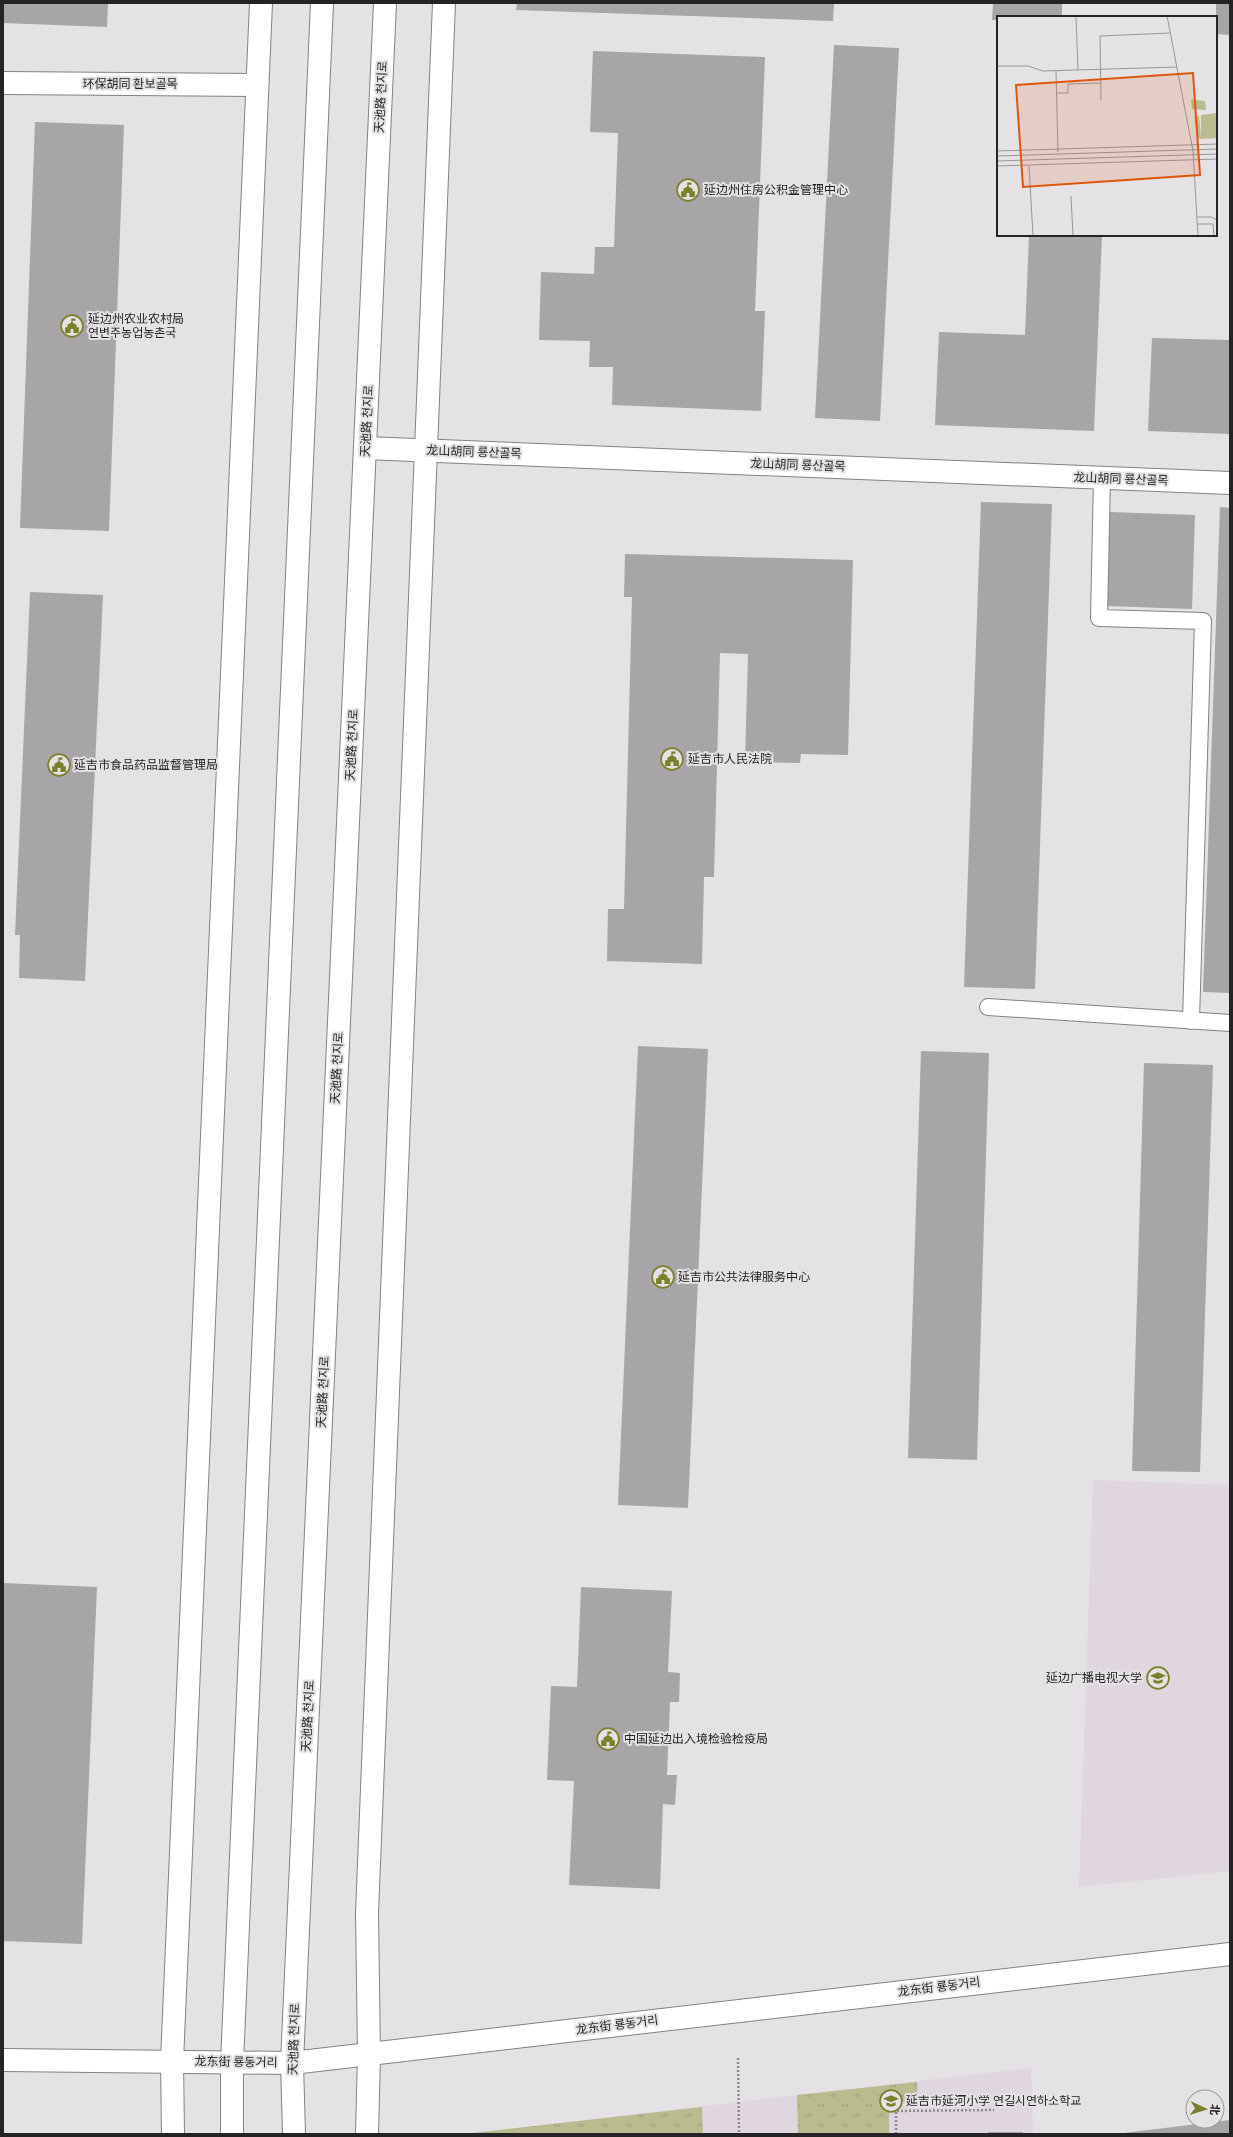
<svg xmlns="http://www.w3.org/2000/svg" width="1233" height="2137" font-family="'Public Sans','Noto Sans SC','Noto Sans KR',sans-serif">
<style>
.built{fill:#dfd6df}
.grass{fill:url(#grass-tufts)}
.building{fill:#a8a5a8}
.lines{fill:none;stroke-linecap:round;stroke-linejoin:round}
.service-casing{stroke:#848184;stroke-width:18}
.minor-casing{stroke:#848184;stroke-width:24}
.tertiary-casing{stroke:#848184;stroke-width:24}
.secondary-casing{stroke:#848184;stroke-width:24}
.path{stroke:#8c8a8c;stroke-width:2.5;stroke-dasharray:2 2;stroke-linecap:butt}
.service{stroke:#fff;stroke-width:16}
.minor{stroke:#fff;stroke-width:22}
.tertiary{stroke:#fff;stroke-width:22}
.secondary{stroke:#fff;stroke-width:22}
.labels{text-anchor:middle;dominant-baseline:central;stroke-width:4;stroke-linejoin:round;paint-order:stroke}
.street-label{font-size:12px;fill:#252325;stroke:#e5e2e5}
.poi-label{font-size:12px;fill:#252325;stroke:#e5e2e5;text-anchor:start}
.inset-road{fill:none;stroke:#989698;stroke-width:1}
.view{fill:#de560d;fill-opacity:0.15;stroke:#de560d;stroke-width:2}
.inset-edge{fill:none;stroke:#252325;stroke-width:2}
</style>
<defs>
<pattern id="grass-tufts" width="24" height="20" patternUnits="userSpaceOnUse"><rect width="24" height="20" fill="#b8bc8e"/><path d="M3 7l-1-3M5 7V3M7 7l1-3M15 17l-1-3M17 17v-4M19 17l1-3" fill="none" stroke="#9ea17a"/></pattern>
</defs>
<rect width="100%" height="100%" fill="#e5e2e5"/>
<g class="built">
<polygon points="1093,1480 1230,1485 1230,1871 1079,1887"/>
<polygon points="1031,2068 1033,2134 465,2134 797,2095"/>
</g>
<g class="grass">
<polygon points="917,2082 918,2101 889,2102 889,2134 798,2134 797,2095"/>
<polygon points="702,2107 703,2134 465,2134"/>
</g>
<g class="building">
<polygon points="3,3 108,3 107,27 3,23"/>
<polygon points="517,3 834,3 833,21 516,10"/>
<polygon points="993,3 1062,3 1062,17 998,17 998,20 992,20"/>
<polygon points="1216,3 1230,3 1230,35 1216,34"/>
<polygon points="834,45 899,48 880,421 815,418"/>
<polygon points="593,51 765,57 755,311 765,311 761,411 612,405 613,367 589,367 590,341 539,340 541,272 594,274 595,247 614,247 618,133 590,132"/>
<polygon points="35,122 124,125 109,531 20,528"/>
<polygon points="1029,235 1102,235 1094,431 935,425 939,332 1025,335"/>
<polygon points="1152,338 1230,340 1230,434 1148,431"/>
<polygon points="981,502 1052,504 1035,989 964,987"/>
<polygon points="1220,507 1230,508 1230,993 1203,992"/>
<polygon points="1109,512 1195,515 1192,609 1106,606"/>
<polygon points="625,554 853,560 848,755 801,754 800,763 745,762 748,654 720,653 714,877 704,877 702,964 607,961 608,909 624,909 632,597 624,597"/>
<polygon points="30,592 103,595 85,981 19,978 20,935 15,935"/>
<polygon points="638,1046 708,1049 688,1508 618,1505"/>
<polygon points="921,1051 989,1053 977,1460 908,1458"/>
<polygon points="1144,1063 1213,1065 1200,1472 1132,1471"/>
<polygon points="3,1583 97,1587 82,1944 3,1941"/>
<polygon points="581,1587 672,1591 668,1672 680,1673 679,1702 670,1702 667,1775 677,1775 675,1805 663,1804 660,1889 569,1885 574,1781 547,1780 551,1686 577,1687"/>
<polygon points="1230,2120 1230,2134 1125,2134 1124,2133"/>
<rect x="988" y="2132" width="35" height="2"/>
</g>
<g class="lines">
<g class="service-casing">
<g id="service">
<polyline points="1102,478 1099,618 1203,621 1191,1021"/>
<polyline points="988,1007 1230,1023"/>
</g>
</g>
<g class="minor-casing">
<g id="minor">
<polyline points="3,83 257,85"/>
<polyline points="365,448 1230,483"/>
<polyline points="292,2063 1230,1954"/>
</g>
</g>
<g class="tertiary-casing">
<g id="tertiary">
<polyline points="3,2060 292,2063"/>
<polyline points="173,2134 172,2061 261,3"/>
<polyline points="367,2134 369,2054 367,1913 444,3"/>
</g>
</g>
<g class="secondary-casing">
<g id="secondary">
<polyline points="232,2134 232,2063 322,3"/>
<polyline points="294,2134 292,2063 385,3"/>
</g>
</g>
<g class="path">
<polyline points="738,2058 739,2134"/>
<polyline points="896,2134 896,2111 994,2110"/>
</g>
<use href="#service" class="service"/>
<use href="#minor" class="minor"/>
<use href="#tertiary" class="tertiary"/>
<use href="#secondary" class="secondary"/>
</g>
<defs>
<g id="civic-ring" transform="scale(1.15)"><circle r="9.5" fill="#e5e2e5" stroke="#7b802a" stroke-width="1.5"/><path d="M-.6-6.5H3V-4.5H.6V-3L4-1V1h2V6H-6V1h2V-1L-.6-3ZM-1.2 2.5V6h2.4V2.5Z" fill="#7b802a"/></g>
<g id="university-ring" transform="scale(1.15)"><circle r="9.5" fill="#e5e2e5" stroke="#7b802a" stroke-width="1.5"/><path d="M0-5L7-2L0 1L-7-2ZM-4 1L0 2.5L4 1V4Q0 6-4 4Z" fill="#7b802a"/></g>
<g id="school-ring" transform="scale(1.15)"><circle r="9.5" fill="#e5e2e5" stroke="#7b802a" stroke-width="1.5"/><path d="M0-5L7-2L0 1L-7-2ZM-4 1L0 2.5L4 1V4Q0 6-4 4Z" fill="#7b802a"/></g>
</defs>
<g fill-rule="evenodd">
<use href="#civic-ring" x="688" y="190"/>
<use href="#civic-ring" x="72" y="326"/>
<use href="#civic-ring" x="672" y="759"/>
<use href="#civic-ring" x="59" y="765"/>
<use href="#civic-ring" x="663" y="1277"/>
<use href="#university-ring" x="1158" y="1678"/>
<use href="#civic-ring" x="608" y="1739"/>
<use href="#school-ring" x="891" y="2101"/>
</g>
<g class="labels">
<g class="street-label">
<text x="130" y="84">环保胡同 환보골목</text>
<text transform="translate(381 97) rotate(-87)">天池路 천지로</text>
<text transform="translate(367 421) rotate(-87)">天池路 천지로</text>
<text transform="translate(474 452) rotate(2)">龙山胡同 룡산골목</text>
<text transform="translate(798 465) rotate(2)">龙山胡同 룡산골목</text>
<text transform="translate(1121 479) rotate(2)">龙山胡同 룡산골목</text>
<text transform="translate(352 745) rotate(-87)">天池路 천지로</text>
<text transform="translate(337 1068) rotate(-87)">天池路 천지로</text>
<text transform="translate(323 1392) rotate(-87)">天池路 천지로</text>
<text transform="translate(308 1716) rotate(-87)">天池路 천지로</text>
<text transform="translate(939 1987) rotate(-7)">龙东街 룡동거리</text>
<text transform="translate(617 2025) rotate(-7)">龙东街 룡동거리</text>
<text transform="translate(294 2039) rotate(-88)">天池路 천지로</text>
<text transform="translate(236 2062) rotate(1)">龙东街 룡동거리</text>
</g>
<g class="poi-label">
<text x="704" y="190">延边州住房公积金管理中心</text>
<text x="88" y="319">延边州农业农村局<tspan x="88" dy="14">연변주농업농촌국</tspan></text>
<text x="688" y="759">延吉市人民法院</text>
<text x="74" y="765">延吉市食品药品监督管理局</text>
<text x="678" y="1277">延吉市公共法律服务中心</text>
<text x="1142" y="1678" text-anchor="end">延边广播电视大学</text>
<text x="624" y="1739">中国延边出入境检验检疫局</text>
<text x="906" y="2101">延吉市延河小学 연길시연하소학교</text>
</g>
</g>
<g transform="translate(997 16)">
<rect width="220" height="220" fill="#e5e2e5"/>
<path d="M194,83L208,85L209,94L195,93ZM202,100L203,109L204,123L201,122L197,101Z" fill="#b8bc8e"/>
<path d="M220,97V122L204,123V99Z" fill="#b8bc8e"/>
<path class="inset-road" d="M79,0L81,54M170,0L196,135L201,220M0,50H31L46,55L180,51M59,55L61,136M60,77H71V68L104,67M104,84L103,20L173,17M0,135L220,128M0,140L220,133M0,145L220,138M0,150L220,143M32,150L36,220M74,180L76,220M200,201H214L220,204M200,208H216L217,220"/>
<path class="view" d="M196,57L203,159L26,171L19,69Z"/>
<rect width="220" height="220" class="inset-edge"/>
</g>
<rect width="1233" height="2137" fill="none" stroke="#252325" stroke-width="8"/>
<g transform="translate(1205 2109) rotate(94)"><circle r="19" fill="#e5e2e5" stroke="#989698"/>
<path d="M0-3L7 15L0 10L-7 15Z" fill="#7b802a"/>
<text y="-6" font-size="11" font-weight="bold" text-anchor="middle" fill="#252325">北</text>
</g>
</svg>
